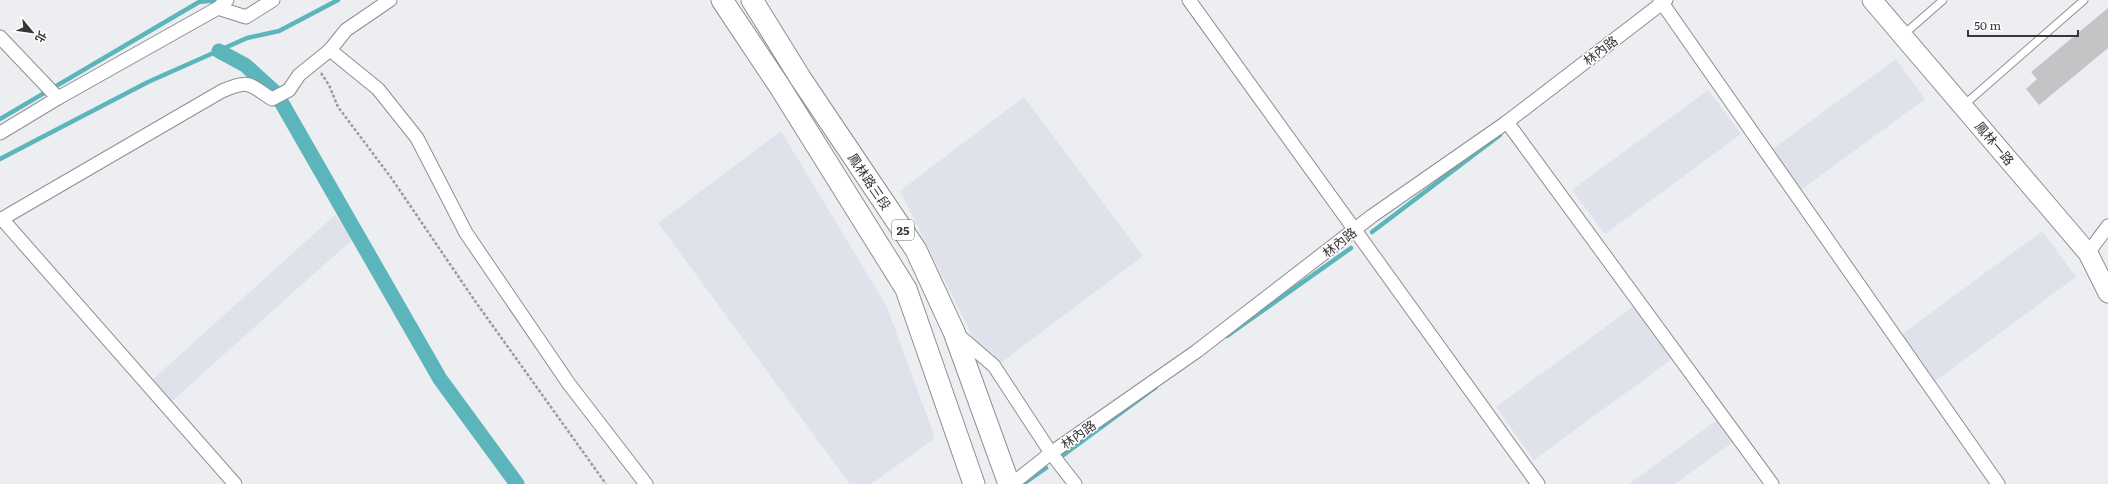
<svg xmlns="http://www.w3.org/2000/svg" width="2108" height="484" font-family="Literata,'Noto Sans TC',serif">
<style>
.built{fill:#dfe2eb}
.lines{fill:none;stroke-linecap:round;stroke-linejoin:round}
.stream{stroke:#5bb5bb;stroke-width:4.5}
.canal{stroke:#5bb5bb;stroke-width:15}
.building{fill:#c4c3c5}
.lane-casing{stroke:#8e8f91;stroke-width:9}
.street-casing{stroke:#8e8f91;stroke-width:15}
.secondary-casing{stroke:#8e8f91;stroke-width:21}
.primary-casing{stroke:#8e8f91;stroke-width:23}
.path{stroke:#9b9c9e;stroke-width:2.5;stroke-dasharray:3 2;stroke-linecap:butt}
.lane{stroke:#fff;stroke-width:7}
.street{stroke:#fff;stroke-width:13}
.secondary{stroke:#fff;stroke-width:19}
.primary{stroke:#fff;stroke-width:21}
.labels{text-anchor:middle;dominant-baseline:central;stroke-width:3;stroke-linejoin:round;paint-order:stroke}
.shield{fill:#fff;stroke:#737374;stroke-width:1}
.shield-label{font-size:12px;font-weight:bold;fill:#373738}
.street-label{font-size:13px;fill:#373738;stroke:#fff}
</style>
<rect width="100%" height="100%" fill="#edeef1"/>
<g class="built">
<polygon points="1896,59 1925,99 1801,190 1771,150"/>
<polygon points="1708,90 1741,134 1605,234 1572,190"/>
<polygon points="1024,97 1143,256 990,371 900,191"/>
<polygon points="781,131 887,307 935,438 871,484 850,484 658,223"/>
<polygon points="335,215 355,237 171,402 152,380"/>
<polygon points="2042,231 2076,277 1935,381 1901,335"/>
<polygon points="1638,303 1676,356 1534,460 1496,407"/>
<polygon points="1721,417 1737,439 1675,484 1629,484"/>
</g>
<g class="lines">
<g class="stream">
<polyline points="0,119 199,2 219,0"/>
<polyline points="0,159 148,82 247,38 279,31 338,0"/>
<polyline points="1372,232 1500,135"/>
<polyline points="1227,336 1351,248"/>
<polyline points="1062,456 1156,387"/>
<polyline points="1023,484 1046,468"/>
</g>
<polyline class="canal" points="219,51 245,65 276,93 440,379 517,484"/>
</g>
<polygon class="building" points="2108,8 2108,48 2039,105 2026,89 2037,79 2031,72"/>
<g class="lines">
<g class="lane-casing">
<g id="lane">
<polyline points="1903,35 1943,0"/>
<polyline points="1964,105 2084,0"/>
</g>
</g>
<g class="street-casing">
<g id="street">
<polyline points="1189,0 1538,484"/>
<polyline points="1660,0 1998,484"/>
<polyline points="218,8 246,17 273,0"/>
<polyline points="0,37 58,98"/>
<polyline points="330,50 378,89 417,138 466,233 569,384 646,484"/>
<polyline points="1507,122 1772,484"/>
<polyline points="0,133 58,98 218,8 227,0"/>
<polyline points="2,219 235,484"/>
<path d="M0,220L222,91C251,79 248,84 272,99L289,90L299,75L330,50L346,30L390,0"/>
<polyline points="2088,253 2108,226"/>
<polyline points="957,334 994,366 1051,453 1075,484"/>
<polyline points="1012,484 1051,453 1197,351 1372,216 1507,122 1666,0"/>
</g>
</g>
<g class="secondary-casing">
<polyline id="secondary" points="1872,0 2088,253 2108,293"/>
</g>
<g class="primary-casing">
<g id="primary">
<polyline points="722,0 780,87 906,289 974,484"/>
<polyline points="752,0 801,79 916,250 954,332 1009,484"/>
</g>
</g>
<polyline class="path" points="321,73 329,85 338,107 392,179 475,301 606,484"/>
<use href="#lane" class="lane"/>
<use href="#street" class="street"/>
<use href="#secondary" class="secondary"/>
<use href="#primary" class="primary"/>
</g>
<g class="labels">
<rect class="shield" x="892" y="220" width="22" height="20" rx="3"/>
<g class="shield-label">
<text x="903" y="230">25</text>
</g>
<g class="street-label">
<text transform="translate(1600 50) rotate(-37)">林內路</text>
<text transform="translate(1995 143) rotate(50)">鳳林一路</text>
<text transform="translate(870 181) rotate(56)">鳳林路三段</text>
<text transform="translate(1339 242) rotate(-38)">林內路</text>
<text transform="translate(1078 434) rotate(-35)">林內路</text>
</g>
</g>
<g transform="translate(32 32) rotate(119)" stroke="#ffffff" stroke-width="3" paint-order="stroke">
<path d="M0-3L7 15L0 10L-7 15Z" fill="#373738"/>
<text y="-6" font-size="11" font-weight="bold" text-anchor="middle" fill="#373738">北</text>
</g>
<path d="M1968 30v6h110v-6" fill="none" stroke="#373738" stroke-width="2"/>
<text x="1974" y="30" font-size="12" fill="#373738" stroke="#ffffff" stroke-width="3" paint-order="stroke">50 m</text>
</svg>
